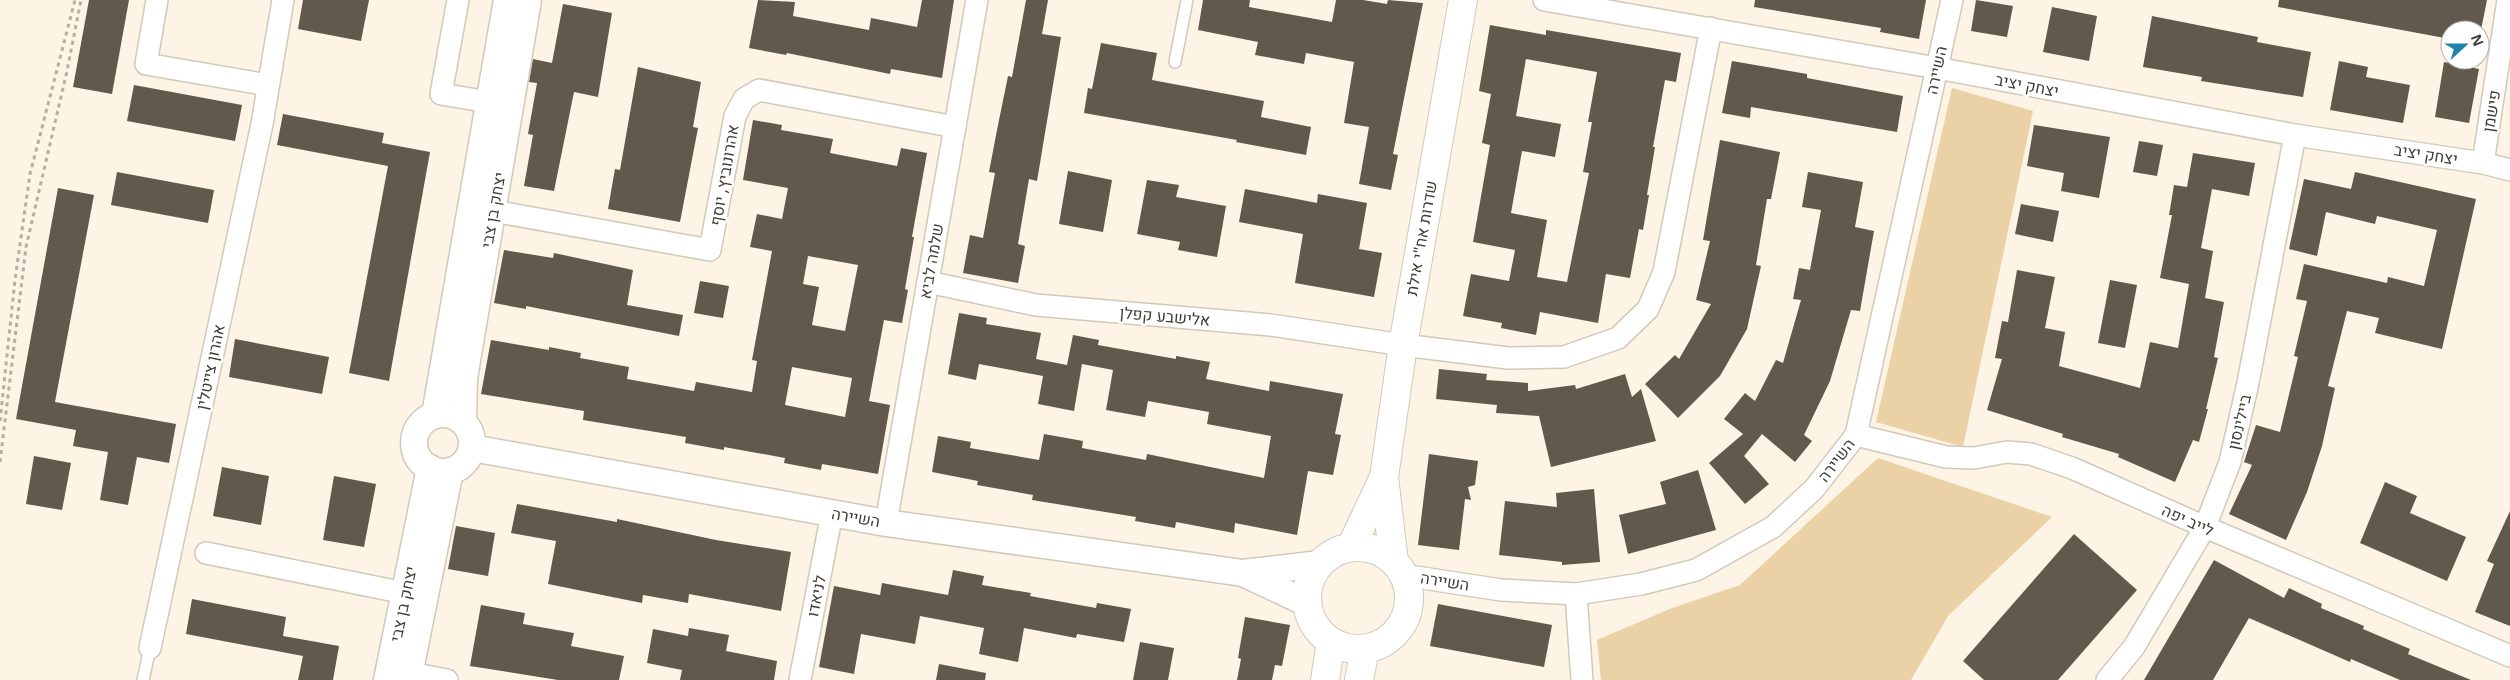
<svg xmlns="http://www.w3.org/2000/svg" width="2510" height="680" font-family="'Noto Sans',Heebo,sans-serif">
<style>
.green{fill:#ebd2a6}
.building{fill:#61594c;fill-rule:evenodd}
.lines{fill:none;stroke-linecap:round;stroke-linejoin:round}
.service-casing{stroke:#d1c9ba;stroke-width:14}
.minor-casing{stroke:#d1c9ba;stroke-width:24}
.tertiary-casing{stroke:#d1c9ba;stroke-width:29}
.secondary-casing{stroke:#d1c9ba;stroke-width:30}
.path{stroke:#b5aea3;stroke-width:3;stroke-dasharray:4 4;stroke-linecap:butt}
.service{stroke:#fff;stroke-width:11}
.minor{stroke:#fff;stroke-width:21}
.tertiary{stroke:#fff;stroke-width:26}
.secondary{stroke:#fff;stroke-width:28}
.labels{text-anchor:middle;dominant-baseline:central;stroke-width:5;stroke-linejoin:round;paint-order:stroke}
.street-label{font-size:16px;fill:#3f3b35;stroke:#fff}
</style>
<rect width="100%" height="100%" fill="#fdf4e5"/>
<g class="green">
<polygon points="1952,88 2033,111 1963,447 1876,422"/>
<polygon points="1878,458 2052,517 1948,616 1911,680 1601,680 1597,640 1672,608 1740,585"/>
</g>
<g class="building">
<polygon points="89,0 129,0 112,94 73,87"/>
<polygon points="303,0 369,0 361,41 298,29"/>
<polygon points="758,0 795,2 793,16 869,30 871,18 917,27 922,0 954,0 942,78 891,69 890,74 787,53 786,55 749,48"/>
<polygon points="1026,0 1048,0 1042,34 1061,37 1037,181 1029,179 1018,244 1025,246 1018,283 963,273 970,235 983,238 995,173 989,172 997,130 1008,76 1012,77"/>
<polygon points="1203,0 1250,0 1249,7 1332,22 1336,0 1363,0 1387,4 1388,0 1423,3 1393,154 1398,155 1391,190 1359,184 1369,127 1344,123 1354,62 1306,53 1304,64 1255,55 1258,42 1198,30"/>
<polygon points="1755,0 1926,0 1919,39 1880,32 1881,28 1754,7"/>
<polygon points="1976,0 2013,6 2007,37 1971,31"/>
<polygon points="2279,0 2487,0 2481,30 2450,30 2450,39 2278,7"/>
<polygon points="563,4 612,13 598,97 574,92 554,191 524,186 533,135 528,134 537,83 529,82 533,59 552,63"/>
<polygon points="2052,7 2097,16 2089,61 2043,52"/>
<polygon points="2152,16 2258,37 2257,42 2311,52 2303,97 2201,81 2202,77 2143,67"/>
<path d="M1490,25L1546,35V30L1681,53L1676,82L1665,80L1653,147H1655L1647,195H1649L1643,230L1639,229L1630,278L1606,274L1598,323L1540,312L1536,335L1501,328L1502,323L1463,316L1471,274L1509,281L1515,250L1473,242L1490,145L1482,143L1491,94L1479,91ZM1526,59L1597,72L1588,122H1592L1583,172L1589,173L1567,282L1537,277L1547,220L1511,213L1522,151L1555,157L1561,124L1516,116Z"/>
<polygon points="1101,43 1157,53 1152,80 1264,101 1261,117 1311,127 1306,155 1236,142 1237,140 1084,113 1088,88 1092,89"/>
<polygon points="1732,61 1807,74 1807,78 1903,96 1897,132 1751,107 1750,118 1722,113"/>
<polygon points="2339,61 2368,67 2366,77 2410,85 2403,123 2330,110"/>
<polygon points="2444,62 2479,69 2469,123 2435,117"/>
<polygon points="638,67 701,82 693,127 698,128 680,222 608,209 615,169 620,170"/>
<polygon points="134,85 242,105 235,141 127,121"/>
<polygon points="283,114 384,133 382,143 430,152 389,381 349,373 388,166 277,145"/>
<path d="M753,120L782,125L781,130L833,139L830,153L897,166L901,148L927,153L912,237H914L905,289L908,290L902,323L884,320L869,401L890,405L878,474L822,464L821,470L784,463L785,458L724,447V450L685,443L686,437L583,420L584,411L481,394L491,340L549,350V347L581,353L580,358L629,367L627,379L694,391L696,382L752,392L757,361L752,360L772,251L750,247L757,214L782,219L788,188L743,180ZM808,256L858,265L845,331L812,325L819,287L803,284ZM792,367L852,378L845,417L785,405Z"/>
<polygon points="2034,125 2110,137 2099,198 2061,191 2064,173 2027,166"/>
<polygon points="1720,140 1780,152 1771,199 1767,199 1756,265 1761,266 1747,329 1720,376 1678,418 1645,384 1675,355 1679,359 1711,304 1696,300 1710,241 1703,240"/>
<polygon points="2139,141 2163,145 2157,176 2133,172"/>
<polygon points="2193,153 2255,163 2249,196 2212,189 2201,248 2213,251 2205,298 2224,302 2214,357 2218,358 2206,409 2208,409 2199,442 2193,440 2175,482 2118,457 2119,454 2062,437 2063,434 1987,410 2002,359 1995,358 2002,321 2008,322 2017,270 2055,277 2045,328 2065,332 2059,366 2140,388 2150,342 2178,348 2189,284 2160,278 2172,215 2169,215 2174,185 2187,187"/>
<polygon points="1068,171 1112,180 1103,232 1059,224"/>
<polygon points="117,172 214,190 208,223 111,205"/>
<polygon points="1808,172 1863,182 1855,227 1874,231 1860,311 1851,310 1830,381 1804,435 1812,441 1795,462 1762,434 1744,456 1769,484 1745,504 1709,463 1743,434 1724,419 1745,393 1755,401 1776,360 1783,363 1801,300 1793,299 1799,268 1810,270 1821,210 1802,207"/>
<polygon points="2355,172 2476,199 2442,349 2375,333 2379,318 2347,311 2328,386 2335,388 2322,446 2307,492 2286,540 2229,514 2252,465 2244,462 2256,425 2280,432 2298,357 2294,356 2307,301 2296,299 2304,264 2387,283 2388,277 2424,286 2437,230 2377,216 2375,224 2326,212 2317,256 2289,249 2304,179 2351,189"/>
<polygon points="1147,180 1179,185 1176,197 1226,206 1217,257 1178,250 1180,242 1137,234"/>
<polygon points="58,188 94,195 55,402 176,424 169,463 137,457 128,505 100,500 108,452 73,446 76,430 16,419"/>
<polygon points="1245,189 1317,203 1318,194 1367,203 1359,249 1382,253 1374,297 1295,283 1303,234 1239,222"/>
<polygon points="2021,204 2059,211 2053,242 2015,234"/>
<polygon points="504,250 553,258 554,253 633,270 627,305 683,315 679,336 526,306 526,309 494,303"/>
<polygon points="2110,280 2137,285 2125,348 2098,343"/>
<polygon points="700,281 729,286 723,318 694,313"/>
<polygon points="959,313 987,318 986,324 1041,333 1036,359 1067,365 1073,335 1099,340 1098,345 1176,359 1176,356 1210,362 1206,379 1269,391 1270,381 1343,394 1335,434 1341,435 1333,475 1308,471 1297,535 1235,523 1234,533 1176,522 1175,528 1135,521 1136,517 1032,500 1033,495 977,485 978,481 932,472 938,436 971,442 970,448 1039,460 1044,434 1083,441 1082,448 1146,460 1147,454 1264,478 1271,436 1207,424 1209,412 1148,401 1145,417 1106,410 1113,370 1082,364 1074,411 1038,404 1043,376 979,364 976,380 948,374"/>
<polygon points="235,339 329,357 322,394 229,377"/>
<polygon points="1439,369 1487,374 1486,380 1528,383 1528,391 1575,385 1576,389 1625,374 1632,397 1641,389 1656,441 1551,467 1539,416 1496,413 1497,405 1436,399"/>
<polygon points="1429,454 1478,461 1475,485 1468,487 1471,500 1465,499 1459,550 1418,545"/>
<polygon points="34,456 71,463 62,510 26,504"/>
<polygon points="222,467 269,476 261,525 213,516"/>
<polygon points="1698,470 1716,530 1628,554 1619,515 1666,504 1660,482"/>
<polygon points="334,476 376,484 364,547 323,540"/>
<polygon points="2385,482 2417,496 2410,513 2466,537 2447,581 2360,543"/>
<polygon points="1594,489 1600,562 1562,565 1562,562 1499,555 1505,501 1557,507 1556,493"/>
<polygon points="517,504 617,522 617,519 716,540 791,552 781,611 689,594 688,603 643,595 642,603 548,584 556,541 511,533"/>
<polygon points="2510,511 2510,626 2475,612 2494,564 2487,561"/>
<polygon points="456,526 495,533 488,576 448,569"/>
<polygon points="2074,534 2137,590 2058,680 1984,680 1963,661"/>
<polygon points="2214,560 2284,598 2289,588 2322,604 2321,608 2364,626 2363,629 2410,649 2408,654 2471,680 2400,680 2351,659 2350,662 2249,618 2213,680 2144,680"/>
<polygon points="953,570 984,576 982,585 1031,593 1030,596 1096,608 1097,603 1131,609 1124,642 1077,634 1076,638 1024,628 1018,662 979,654 984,628 920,616 915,644 861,634 854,674 819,667 834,586 880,595 882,583 948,595"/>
<polygon points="192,599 286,617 283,636 339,646 333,680 298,680 303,656 186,634"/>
<polygon points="1438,604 1552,625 1544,667 1430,646"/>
<polygon points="481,605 525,613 523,624 574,633 571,646 624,656 619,680 558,680 470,666"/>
<polygon points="1245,617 1290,625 1282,666 1275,665 1272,680 1237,680 1241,659 1238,658"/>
<polygon points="689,628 729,635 726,651 777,661 774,680 680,680 682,670 647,663 653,629 688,636"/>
<polygon points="1140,642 1174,648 1168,680 1133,680"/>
<polygon points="939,664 986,673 985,680 936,680"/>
</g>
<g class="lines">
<g class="service-casing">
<g id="service">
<polyline points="1175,62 1187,0"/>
<polyline points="143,680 150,648"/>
</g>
</g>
<g class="minor-casing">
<g id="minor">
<polyline points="157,0 146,64 268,85"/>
<polyline points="458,0 441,94 489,102"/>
<polyline points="1544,0 1937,68 2295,135 2483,163 2510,170"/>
<polyline points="2483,163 2508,0"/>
<polyline points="493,211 710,250 735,116 744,99 759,90 955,127"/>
<polyline points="928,282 1036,305 1271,325 1403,345 1508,358 1564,357 1618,338 1648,309 1664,272 1711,28"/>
<polyline points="1856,435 1946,457 1974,458 2007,452 2031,454 2072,468 2205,527 2510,656"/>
<polyline points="886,523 977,0"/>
<polyline points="206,553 405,593"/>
<polyline points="1403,575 1501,590 1576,594 1641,584 1696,570 1773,527 1814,489 1856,435 1952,0"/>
<polyline points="1576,594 1582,680"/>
<polyline points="150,648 262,124 283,0"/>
<polyline points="410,673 447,680"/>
<polyline points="800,680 832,513"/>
<polyline points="2107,680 2134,647 2205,527 2230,462 2248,383 2295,135"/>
</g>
</g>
<g class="tertiary-casing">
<g id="tertiary">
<circle cx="443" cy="443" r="29"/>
<polyline points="435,415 507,0"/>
<polyline points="463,421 464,378 528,0"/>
<polyline points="472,448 886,523 1243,573 1320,564"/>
<polyline points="1243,573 1307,603"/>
<polyline points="387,680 430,468"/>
<polyline points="408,680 450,471"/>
</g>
</g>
<g class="secondary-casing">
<g id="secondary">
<polyline points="1351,547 1384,477"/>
<circle cx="1358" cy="598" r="51"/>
<polyline points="1394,562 1384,477 1403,345 1463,0"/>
<polyline points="1325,680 1331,642"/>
<polyline points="1359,680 1365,649"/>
</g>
</g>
<g class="path">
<polyline points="0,421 15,280 30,174 75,0"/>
<polyline points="0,462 26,247 67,71 81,0"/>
</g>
<use href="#service" class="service"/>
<use href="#minor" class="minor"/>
<use href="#tertiary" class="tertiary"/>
<use href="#secondary" class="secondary"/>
</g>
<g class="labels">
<g class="street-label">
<text transform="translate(1936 70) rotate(-78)">השיירה</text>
<text transform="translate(2027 85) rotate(11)">יצחק יציב</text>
<text transform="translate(2491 111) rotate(-81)">פישמן</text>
<text transform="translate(2426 154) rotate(9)">יצחק יציב</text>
<text transform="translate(724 175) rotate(-80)">אהרונוביץ, יוסף</text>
<text transform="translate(493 210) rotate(-80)">יצחק בן צבי</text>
<text transform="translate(1421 238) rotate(-80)">שדרות אח"י אילת</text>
<text transform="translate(931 261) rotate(-80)">שלמה לביא</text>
<text transform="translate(1165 316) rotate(5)">אלישבע קפלן</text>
<text transform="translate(210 367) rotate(-78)">אהרון צייטלין</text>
<text transform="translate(2239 422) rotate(-77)">ביילינסון</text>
<text transform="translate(1836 460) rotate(-53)">השיירה</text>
<text transform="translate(856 517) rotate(10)">השיירה</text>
<text transform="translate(2188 520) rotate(24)">לייב יפה</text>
<text transform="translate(1445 581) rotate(9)">השיירה</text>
<text transform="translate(816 596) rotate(-79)">לניאדו</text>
<text transform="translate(403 604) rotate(-78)">יצחק בן צבי</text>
</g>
</g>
<g transform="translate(2465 45) rotate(69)"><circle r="24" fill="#ffffff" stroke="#b2b1ae"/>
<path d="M0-4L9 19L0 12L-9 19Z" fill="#1e83ad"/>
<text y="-8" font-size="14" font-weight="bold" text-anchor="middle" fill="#3f3b35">N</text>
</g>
</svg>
